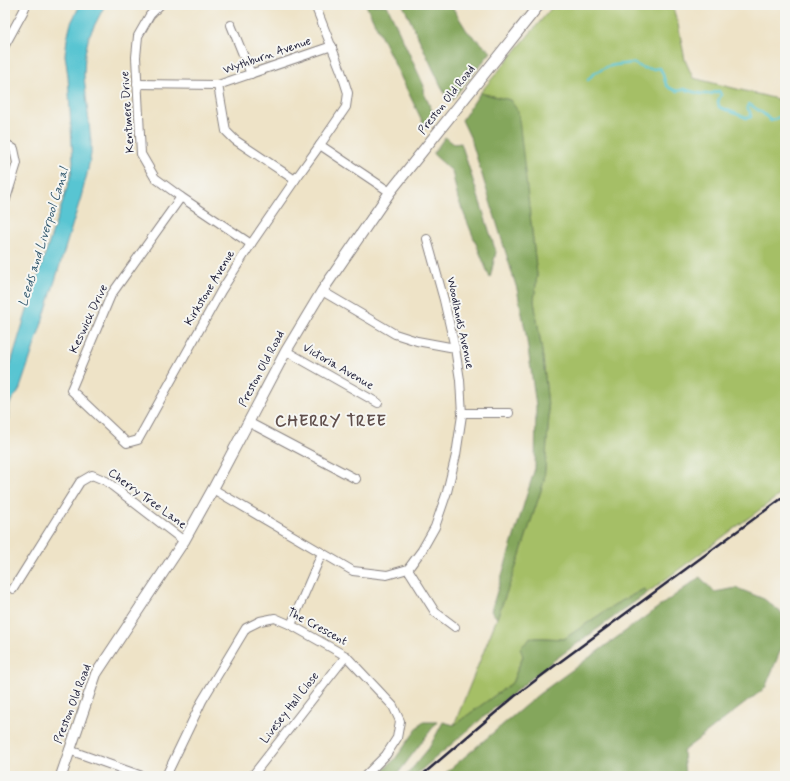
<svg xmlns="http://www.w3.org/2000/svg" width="790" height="781" font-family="Mynerve,sans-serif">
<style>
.green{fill:#a5bf66;stroke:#647050}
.forest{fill:#84a65b;stroke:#53644b}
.water{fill:#59c5d2;stroke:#3e7486}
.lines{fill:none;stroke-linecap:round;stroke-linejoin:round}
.stream{stroke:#59c5d2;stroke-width:2.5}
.minor-casing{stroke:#888281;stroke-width:10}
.major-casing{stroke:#888281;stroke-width:12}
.minor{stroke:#fff;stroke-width:8}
.major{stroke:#fff;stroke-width:10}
.rail{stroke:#22223b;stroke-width:2.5}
.labels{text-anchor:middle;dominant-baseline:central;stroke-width:4;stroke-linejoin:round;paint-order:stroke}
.street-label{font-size:12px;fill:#22223b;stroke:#f6f6f2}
.water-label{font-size:13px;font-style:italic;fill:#355b70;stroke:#f6f6f2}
.district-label{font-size:16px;font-weight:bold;letter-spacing:1px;fill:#604f4c;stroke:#f6f6f2}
</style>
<rect width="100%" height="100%" fill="#f6f6f2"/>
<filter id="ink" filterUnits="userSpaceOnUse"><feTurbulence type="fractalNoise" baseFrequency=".025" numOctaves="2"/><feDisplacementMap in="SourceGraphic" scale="8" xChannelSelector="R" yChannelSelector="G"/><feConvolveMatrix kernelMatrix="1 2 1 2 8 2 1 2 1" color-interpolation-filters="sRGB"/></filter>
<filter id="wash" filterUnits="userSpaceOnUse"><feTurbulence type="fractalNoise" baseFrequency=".012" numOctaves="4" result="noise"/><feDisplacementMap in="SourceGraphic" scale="16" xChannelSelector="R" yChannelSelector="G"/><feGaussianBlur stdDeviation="0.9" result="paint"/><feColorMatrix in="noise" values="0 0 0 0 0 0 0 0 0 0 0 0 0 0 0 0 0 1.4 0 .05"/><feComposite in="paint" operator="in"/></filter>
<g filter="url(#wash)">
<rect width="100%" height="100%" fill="#eee3c7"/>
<polygon class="green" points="554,5 672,5 678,24 685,60 693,78 785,101 785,491 647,593 644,589 614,605 564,639 544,638 530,638 512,683 454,725 497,618 517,564 544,481 549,416 543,358 534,301 537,275 530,215 510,100 480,93"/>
<g class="forest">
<polygon points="366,5 387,5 424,86 423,91 435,117 426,129"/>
<polygon points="403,5 451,5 467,31 491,52 449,103"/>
<polygon points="480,93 510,100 518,111 537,275 534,301 543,358 549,416 544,481 517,564 497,618 491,611 535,468 536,406 526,334 517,289 471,139 462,120"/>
<polygon points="445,137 454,144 461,143 496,252 490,278 458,199 452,171 433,154"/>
<polygon points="700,577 714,592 737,588 764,599 783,614 785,614 785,645 782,647 765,688 683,751 685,776 442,776 539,694"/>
<polygon points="644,589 647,593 553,661 492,710 414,776 406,776 429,748 443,722 454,725 512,683 523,656 520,648 531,638 544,638 564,639 614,605"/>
<polygon points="422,722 437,722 396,776 377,776 395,759"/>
</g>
<polygon class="water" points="80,5 105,5 89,36 85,53 84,76 91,142 91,154 87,174 81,197 41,326 20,388 17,394 12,399 8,409 9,416 8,427 5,438 5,384 14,353 31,297 63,201 71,175 73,162 68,76 65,55 67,39 71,23"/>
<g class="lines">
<path class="stream" d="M588,80L594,73L599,71L606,67L615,65L633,63L643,68L653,69L660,68C668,81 660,86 678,91L684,89C697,93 706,97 719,91L721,95L718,101L719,107L747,118L751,117L750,112L747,107L749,104L764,114L771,121L785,114"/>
</g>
</g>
<g filter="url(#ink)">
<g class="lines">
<g class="minor-casing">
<g id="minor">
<polyline points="160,5 150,15 138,36 136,57 141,154 155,178 181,197 251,244"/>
<polyline points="315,5 341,71 348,93 346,107 320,145 390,192"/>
<polyline points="231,25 251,74"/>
<polyline points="5,45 23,12 26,5"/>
<polyline points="137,84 218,85 332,46"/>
<polyline points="218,85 226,131 235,140 295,180"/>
<polyline points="5,143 14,149 17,163 5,202"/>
<polyline points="181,197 111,295 71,390 127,443 138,440 221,291 251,244 295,180 320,145"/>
<polyline points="322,291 395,334 417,341 455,348"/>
<polyline points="286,351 378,403"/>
<polyline points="462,413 509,413"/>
<polyline points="248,422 356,479"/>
<polyline points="213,489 353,571 387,575 408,569 422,550 435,527 447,492 456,455 462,415 460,380 455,348 444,300 427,239"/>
<polyline points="408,569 435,612 455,627"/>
<polyline points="13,589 80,482 92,475 106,481 184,541"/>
<polyline points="291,625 322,553"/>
<polyline points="69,750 142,776"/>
<polyline points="253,775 346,656"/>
<polyline points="166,776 202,701 246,628 260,621 275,618 291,625 346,656 393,706 400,721 397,738 386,755 365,776"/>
</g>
</g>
<g class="major-casing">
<polyline id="major" points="61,776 96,674 184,541 213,489 286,351 322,291 390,192 539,5"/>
</g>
<use href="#minor" class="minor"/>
<use href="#major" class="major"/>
<polyline class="rail" points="421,776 515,696 553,667 785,496"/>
</g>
</g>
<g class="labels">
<g class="street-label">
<text transform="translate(267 56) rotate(-19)">Wythburn Avenue</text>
<text transform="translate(447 100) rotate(-52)">Preston Old Road</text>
<text transform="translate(128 112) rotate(-94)">Kentmere Drive</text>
<text transform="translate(210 288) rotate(-59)">Kirkstone Avenue</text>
<text transform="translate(89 319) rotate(-65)">Keswick Drive</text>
<text transform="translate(460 323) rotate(78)">Woodlands Avenue</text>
<text transform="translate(338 367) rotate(30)">Victoria Avenue</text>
<text transform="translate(262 369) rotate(-62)">Preston Old Road</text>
<text transform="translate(147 499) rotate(36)">Cherry Tree Lane</text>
<text transform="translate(317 627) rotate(28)">The Crescent</text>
<text transform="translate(73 704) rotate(-69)">Preston Old Road</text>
<text transform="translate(290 708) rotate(-52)">Livesey Hall Close</text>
</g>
<g class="water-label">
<text transform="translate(44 237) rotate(-73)">Leeds and Liverpool Canal</text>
</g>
<g class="district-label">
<text x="331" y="421">CHERRY TREE</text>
</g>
</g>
<rect width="790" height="781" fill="none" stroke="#f6f6f2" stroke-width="20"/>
</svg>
